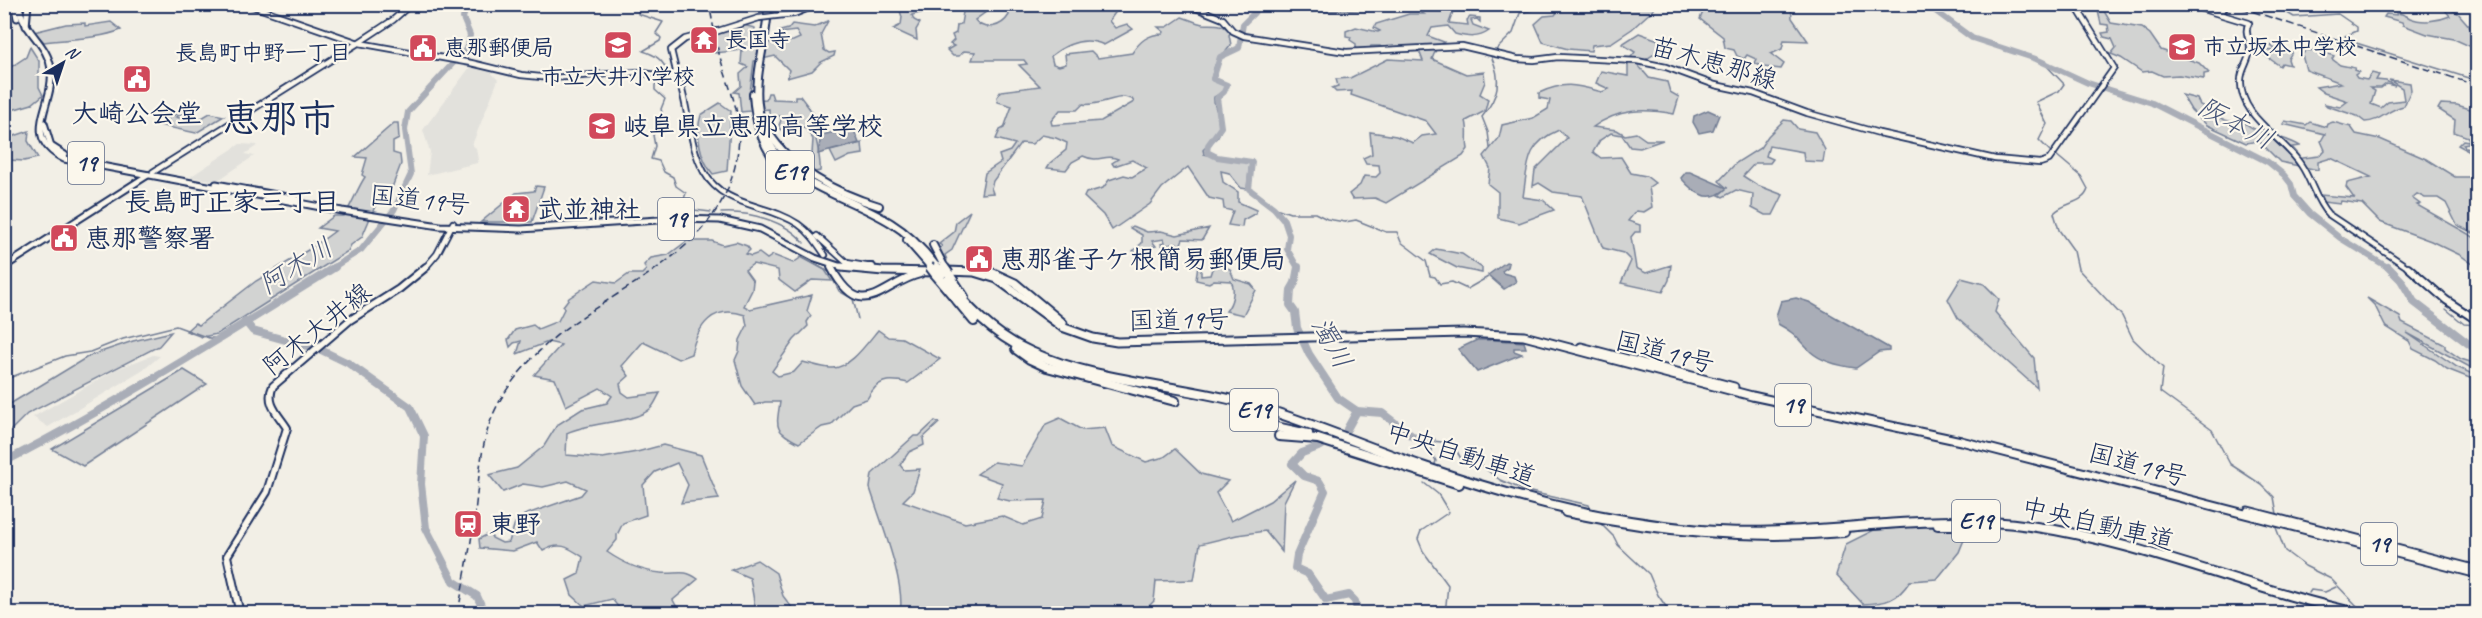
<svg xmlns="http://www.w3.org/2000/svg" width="2482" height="618" font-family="Caveat,'Klee One',sans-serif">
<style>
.built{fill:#e2e1dc}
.green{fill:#d2d3d2;stroke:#768198;stroke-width:1.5;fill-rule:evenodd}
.water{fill:#a9adb7;stroke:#707b93;stroke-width:1.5}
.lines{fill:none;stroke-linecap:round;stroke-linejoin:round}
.stream{stroke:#707b93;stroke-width:1.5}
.river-far1{stroke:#a9adb7;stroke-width:6}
.river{stroke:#a9adb7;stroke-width:8}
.secondary-far1-casing{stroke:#1b2f5e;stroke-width:8}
.secondary-casing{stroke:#1b2f5e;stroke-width:10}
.primary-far1-casing{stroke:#1b2f5e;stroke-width:8}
.primary-casing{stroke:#1b2f5e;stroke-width:10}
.trunk-far1-casing{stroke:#1b2f5e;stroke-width:9}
.trunk-casing{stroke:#1b2f5e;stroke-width:11}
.motorway-far1-casing{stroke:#1b2f5e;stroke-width:10}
.motorway-casing{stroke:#1b2f5e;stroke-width:12}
.secondary-far1{stroke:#fbf7ec;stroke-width:4.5}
.secondary{stroke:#fbf7ec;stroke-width:6}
.primary-far1{stroke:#fbf7ec;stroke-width:4.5}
.primary{stroke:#fbf7ec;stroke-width:6}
.trunk-far1{stroke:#fbf7ec;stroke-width:5}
.trunk{stroke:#fbf7ec;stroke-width:7}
.motorway-far1{stroke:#fbf7ec;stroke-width:6}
.motorway{stroke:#fbf7ec;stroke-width:8}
.rail{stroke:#1b2f5e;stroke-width:1.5;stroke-dasharray:8 4;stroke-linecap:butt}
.secondary-bridge-casing{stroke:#1b2f5e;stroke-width:8;stroke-linecap:butt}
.motorway-bridge-far1-casing{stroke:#1b2f5e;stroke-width:10;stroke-linecap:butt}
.motorway-bridge-casing{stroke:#1b2f5e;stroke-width:12;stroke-linecap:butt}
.secondary-bridge{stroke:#fbf7ec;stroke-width:4.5}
.motorway-bridge-far1{stroke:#fbf7ec;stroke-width:6}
.motorway-bridge{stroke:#fbf7ec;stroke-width:8}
.labels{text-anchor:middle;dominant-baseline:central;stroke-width:4.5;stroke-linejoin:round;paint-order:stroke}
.far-poi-label{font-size:22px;font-weight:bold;fill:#1b2f5e;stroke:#fbf7ec;text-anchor:start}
.far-neighbourhood-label{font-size:22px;font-weight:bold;fill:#1b2f5e;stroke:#fbf7ec}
.shield{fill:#fbf7ec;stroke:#5e6b89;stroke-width:1.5}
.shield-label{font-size:24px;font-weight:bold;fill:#1b2f5e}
.street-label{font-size:26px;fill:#1b2f5e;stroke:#fbf7ec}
.poi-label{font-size:26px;font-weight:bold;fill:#1b2f5e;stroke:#fbf7ec;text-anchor:start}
.water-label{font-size:27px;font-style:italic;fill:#465579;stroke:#fbf7ec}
.neighbourhood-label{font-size:27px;font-weight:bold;fill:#1b2f5e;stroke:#fbf7ec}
.town-label{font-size:38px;font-weight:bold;fill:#1b2f5e;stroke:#fbf7ec}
</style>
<rect width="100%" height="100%" fill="#f2efe6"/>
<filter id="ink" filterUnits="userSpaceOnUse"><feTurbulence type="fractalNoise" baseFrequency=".0167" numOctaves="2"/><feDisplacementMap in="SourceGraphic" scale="12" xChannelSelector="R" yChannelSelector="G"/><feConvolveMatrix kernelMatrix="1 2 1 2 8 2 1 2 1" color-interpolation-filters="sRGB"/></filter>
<g filter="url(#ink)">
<g class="built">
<polygon points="470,67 487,68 498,80 472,145 476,148 478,160 477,163 427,175 430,152 423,130"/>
<polygon points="240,144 258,145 245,154 254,156 217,181 190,177"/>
<polygon points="153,355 160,356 142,371 48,427 33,417 117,369"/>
</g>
<g class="green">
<polygon points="905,4 937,5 935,9 912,15 914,20 920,23 916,30 917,40 893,29 901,25 902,17 900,11"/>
<path d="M1031,4L1125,5L1120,6L1109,21L1115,28L1127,24L1133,29L1104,45C1085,36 1066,44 1051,56L1053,64L1059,66L1066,64L1065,54L1091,51L1098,58L1132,53C1140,41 1148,34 1163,34L1164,32L1158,27H1167L1182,17C1189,19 1196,23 1203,24C1215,25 1221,22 1231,32L1229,35L1231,45L1215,65L1211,79L1226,85L1223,92L1214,97C1212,109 1227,124 1218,136C1215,141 1207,145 1203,150L1204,154L1250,163L1247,189L1241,188L1229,173L1221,171L1223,182L1238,192V202L1256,210V213L1243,220L1242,227L1228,225L1233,211L1224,209L1223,201L1209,198L1188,167L1162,188L1150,204L1112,230L1103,215L1084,197L1086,193L1103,188L1109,180L1124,175L1132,177L1147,168L1132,160L1114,166L1112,163L1118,159C1105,153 1100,164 1083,156L1072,162L1066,170L1047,168L1050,163L1066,150L1067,143L1056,138L1042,135L1032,144L1021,143L993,181L991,188L993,193L981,194L985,173L1001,162L999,155L1010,151L1015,144L996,139L1000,130L1004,128L1012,106L998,102L997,97L1001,91L1040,86L1019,65L1027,64L1024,60H972L975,52L964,51L959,56H953L947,50L954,46L950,44L954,40L952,35L956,33L957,25L961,24L963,12H986L975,20C984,32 1002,27 1009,15L1007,5H1020L1024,8L1032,7ZM1124,97L1132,99L1134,102L1101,121L1052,125L1051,121L1060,110H1077L1083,104C1091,107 1112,98 1124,97Z"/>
<path d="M1456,4L1449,23L1468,25L1467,20L1470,17L1480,18V22L1477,19L1471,20L1473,25L1489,31C1478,39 1467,37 1455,34L1448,26L1432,28L1428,36L1444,42L1437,47L1432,59L1466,74L1484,72L1485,82L1480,94L1488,99L1485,111L1466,121C1469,131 1466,139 1468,149L1463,156L1386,203L1375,198L1352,199L1349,194L1360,185L1364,176L1376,177L1380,173L1379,165L1366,164L1363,158L1372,154L1370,132L1396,136L1413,143L1422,136L1436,134L1426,121L1351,95L1352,91L1336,92L1332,88L1338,86L1336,79L1350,78L1388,59L1423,61L1418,48L1385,50L1380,46H1371L1369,50L1356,51V44L1350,40L1351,37L1346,36V31L1356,27L1378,32L1380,31L1374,28L1376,24L1409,14H1424L1421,12L1422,9L1429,11L1440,7L1437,5Z"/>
<polygon points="1649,4 1654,9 1632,29 1611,43 1592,45 1591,51 1568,49 1543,42 1535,24 1544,16 1555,15 1563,5"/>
<polygon points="1317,5 1384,5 1377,9 1302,12"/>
<polygon points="1706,5 1791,5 1792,18 1808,41 1784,40 1782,49 1771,54 1784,64 1781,69 1763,67 1754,63 1756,59 1747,55 1744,59 1737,56 1734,50 1725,48 1723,37 1700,19"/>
<path d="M2441,5L2458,13L2471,28L2477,30V52L2474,48L2454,39L2427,34L2403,25L2402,22L2384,17L2386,14L2397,15L2396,13C2403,13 2405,15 2410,18C2422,23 2438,21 2450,16Z"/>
<polygon points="2098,11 2104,11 2111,23 2142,28 2150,34 2161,50 2199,63 2209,73 2204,74 2204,79 2179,75 2163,76 2152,71 2142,72 2121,58 2111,54 2116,48 2112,39 2104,37 2102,33 2109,32 2108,25 2101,24"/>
<path d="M828,21L821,34L824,50L829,53L835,52L834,56L821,62L812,71L787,78L789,70L775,56L754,61L749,100L766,99L768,93H771L773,99L795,100V96H800L822,125L814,134C817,139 821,165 820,171L815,172L801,163L800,156L812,154L813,139L804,127L783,131L778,128L781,120L780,116H769V109L741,112L739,93L734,92L741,86L740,74L748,67L741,64L742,50L715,53L713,43L709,41L715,37L710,35L743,25L755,28L753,44L793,41L800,38L796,31L780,33V31L788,29L792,24L814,27Z"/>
<path d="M111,22L121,30C99,39 68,39 44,42L34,32L66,24L85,23V26Z"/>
<path d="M1639,33L1664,42L1663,48L1638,65L1649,78L1667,82L1670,92L1679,97L1674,114C1644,108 1618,109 1593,127L1617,130L1625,135L1636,133L1646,140H1663L1640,148L1630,147L1622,135L1611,133L1600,140L1593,152L1601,158L1621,157L1631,173L1646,176L1655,183L1649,187L1652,207L1644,212L1636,211L1628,221L1640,225V232H1635L1631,237L1636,268L1646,273L1671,265L1669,280L1663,292L1621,283L1631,261L1623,253L1603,248L1582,196L1553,192L1539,183L1533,186L1535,170L1567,138L1559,130C1525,144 1528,165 1523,197L1543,200L1554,210L1519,223L1498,218V192L1488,184L1490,168L1484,156L1499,138L1502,125L1533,118L1548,109L1550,100L1539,98V93C1565,81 1576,85 1602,92L1609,89L1596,83L1601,71L1628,76V61L1635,52L1622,44Z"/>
<polygon points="2274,44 2292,52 2288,59 2290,65 2282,63 2280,66 2260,52 2262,50 2277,51 2271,46"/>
<polygon points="30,47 39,61 39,87 43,95 32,104 5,112 5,71 26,57"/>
<path d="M2306,50L2319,51L2334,56L2332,59L2340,65L2355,68L2354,70L2359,72L2355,75L2357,78L2367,80L2372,73L2379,75L2376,80L2386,81L2395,86L2386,84L2381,88H2370L2375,91L2371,104L2381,108L2388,102L2404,100L2402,88L2389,80L2410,83L2411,90L2404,106C2388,109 2380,122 2365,122L2357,116L2327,106L2325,104L2340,107L2348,101L2324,93L2316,87L2341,83L2306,70L2302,55Z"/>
<path d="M2182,95L2197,99L2200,105L2212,110C2218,120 2232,123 2244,122C2259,136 2283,135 2300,146L2292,147L2299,155H2292L2295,159L2319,156L2325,150L2321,141L2325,134L2283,124L2285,121L2306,125L2310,122L2326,127L2327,124L2333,122L2351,127L2356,134L2380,139L2426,159L2455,177H2477V235L2457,225L2446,203L2438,198H2425L2417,194L2412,198L2420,204L2417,205L2477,239V267L2460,255L2431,241L2380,222L2362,204L2341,201L2340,204L2323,202L2321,195L2354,198L2346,187L2347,183L2371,177L2331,158L2318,162V170L2280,162L2259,141L2246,143L2207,125L2191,110Z"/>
<path d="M720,103L731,111L727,171L713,174C700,159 695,134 701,115Z"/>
<polygon points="2441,104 2457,105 2477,111 2477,136 2473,135 2477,145 2473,142 2463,144 2465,147 2477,150 2467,150 2458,145 2463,140 2469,141 2468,137 2454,132 2455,120 2438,109"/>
<polygon points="185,108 189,109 176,117 195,122 210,113 224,116 196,133 158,125"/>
<polygon points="1784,120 1791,121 1798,129 1815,132 1825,150 1823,162 1804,161 1803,152 1769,146 1766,156 1773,159 1770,163 1755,163 1743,176 1757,185 1783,195 1773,215 1765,215 1752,208 1753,194 1736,190 1723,197 1719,195 1727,188 1719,181 1736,163 1760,148 1768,136"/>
<path d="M394,123H398L399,139L393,142V153L400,155L401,164L390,193L376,204L362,237L351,245L348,251L217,334L202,337L186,331L195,323L199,325L256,281L313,247L335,231L318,228L334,216H344C353,203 357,189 365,177L362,175L367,158L355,157Z"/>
<polygon points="29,131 28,141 38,158 24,161 9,160 5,152 5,139"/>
<polygon points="862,143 863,154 850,156 836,163 830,151"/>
<polygon points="536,186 544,187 532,222 481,222 516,193 534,191"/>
<polygon points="970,211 952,250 945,255 947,260 945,264 938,251 942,246 939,244 954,232 956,222"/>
<polygon points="1133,226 1147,232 1161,231 1177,235 1209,228 1202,240 1183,239 1179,248 1177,243 1163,246 1161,244 1165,242 1164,239 1152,241 1156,246 1145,249 1141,256 1133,251 1142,243 1142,235 1130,228"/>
<path d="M687,241H712L723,245L736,242L747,246L750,250L746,254L751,256L759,253L767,259L773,255L793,263L802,257L825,270L832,281L812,280L795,292L779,280L778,270L753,264L745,270L753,281L752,290L744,306L750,309L812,295L807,311L811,316L807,322L808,326L794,340L772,371L778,376L794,372L803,362C812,364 822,368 831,368C850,369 867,343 878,330L888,337L902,338L940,359L908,383C887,378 877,380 867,399L852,404L831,425L822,427L799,443C774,430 776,429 780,402H765L755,405L742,386L735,360L739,351L740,340L747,326L745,315C713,304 698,325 691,354L678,359L643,342L622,366L629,376L620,384L622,392L629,397L660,393C657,398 654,406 650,409C635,423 589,422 567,433L566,455L603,458L637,452L663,445L701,455L719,499L681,503L688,485L677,463L655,472L643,485L646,515L623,523L617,535V540L607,552C623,563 641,571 661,573C678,575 682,568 698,579L673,600L680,613H617L619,608L612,599L584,606L572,595L567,580L579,574L583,557C568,547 560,541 543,551L537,542L513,551L480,548L479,539L490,533L492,538L502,543L509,542L515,523L521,522L524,515L581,495L586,489L568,481L543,487L523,484L503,492L489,475L517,468L544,446L557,425L582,409L607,403L612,396L600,388L566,406L555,379L534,375L561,345L548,342L517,354L521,341L514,343L510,347L508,340L515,330L533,325L538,329L558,321L564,309L563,306L569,298L596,280L616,283L629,274H642L646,270L644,265L651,258L668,255Z"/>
<polygon points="1436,249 1462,254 1482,268 1482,273 1457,268 1430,254"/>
<path d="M1199,256H1201V276L1210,275L1212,269L1214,267L1211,265L1216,263L1230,269L1234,279L1251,284L1256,290L1243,315L1226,311C1232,304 1236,290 1231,281L1214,280L1209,283L1196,280Z"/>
<polygon points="1961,278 1984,284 1999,299 1995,312 2034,358 2037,388 1958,318 1948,299"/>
<polygon points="2367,298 2400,317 2402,323 2445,345 2445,348 2461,359 2477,364 2477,371 2407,333 2457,367 2477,376 2477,381 2447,369 2435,360 2413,349 2409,341 2385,326 2375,306"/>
<polygon points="171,332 159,346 27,414 5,436 5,407 89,356 133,341"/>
<polygon points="184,370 207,384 83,466 52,449"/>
<path d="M1060,418L1082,430L1105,428L1112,446L1146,462L1164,457L1175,449L1201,474L1228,481L1216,493L1231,521L1270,501L1295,480L1284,502L1282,552L1265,531L1237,535L1200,544L1194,580L1156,581L1154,601L1142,613H900C906,583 880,520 870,488L872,474L914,436H919L935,421L939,423L923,438L924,445L909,452L900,465L904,470L920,469L913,491L903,501L965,523L1002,516L1023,525L1042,519L1046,500L1010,501L997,498L1002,483L977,474L994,462L1022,466L1046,424Z"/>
<path d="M1924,526L1971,530L1966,535L1959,552L1937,579L1910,581C1897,601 1886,603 1863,604L1836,575L1846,544L1874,530Z"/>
<polygon points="757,560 776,573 783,596 796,613 756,613 750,578 731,570"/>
</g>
<g class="water">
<polygon points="1708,110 1719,115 1713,130 1699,133 1693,122 1694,116"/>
<polygon points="853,128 859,143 818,154 820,141 817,136"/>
<path d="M1686,172H1690L1727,188C1709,205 1694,193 1681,178Z"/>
<polygon points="1506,262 1509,263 1508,267 1502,271 1503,273 1514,276 1516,282 1504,289 1488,275"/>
<path d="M1796,298L1809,302L1889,348V351L1879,352L1856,368C1841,366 1822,362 1811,352C1797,339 1797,334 1778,324L1776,316L1781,301Z"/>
<polygon points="1492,336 1494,340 1524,342 1526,348 1514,348 1514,351 1522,354 1477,372 1458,349 1477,340 1490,340"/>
</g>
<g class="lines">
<g class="stream">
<path d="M640,4L638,14L663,22L656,33L661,38L660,41L643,51C656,55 663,60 668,73L666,75"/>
<polyline points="2272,4 2294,17 2338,14 2357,27 2357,31 2345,36 2353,42 2478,81"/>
<polyline points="1494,52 1513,33 1520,13 1532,10 1533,6 1539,4"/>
<polyline points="2043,62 2064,84 2059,91 2036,102 2047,124 2039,140 2051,152"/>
<path d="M662,78L655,85V90L665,99L661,109C665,121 661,126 653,135L655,146L651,159L659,161L664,172L673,177L676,186L686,193L683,202L694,210L711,212"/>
<path d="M1490,148L1488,132L1482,117C1499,96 1502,80 1491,56"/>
<path d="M2055,154L2081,176L2088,189C2084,204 2064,202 2054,213L2059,230L2074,251L2078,269L2122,316L2133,339L2163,368L2160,392L2212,430L2230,464L2262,485L2274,497L2277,514"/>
<polyline points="1273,207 1290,213 1315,213 1327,219 1345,222 1356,220 1386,232 1397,232 1401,242 1426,261 1430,276 1435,277 1440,284 1452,282 1467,289 1488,277"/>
<path d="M721,213C748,211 787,221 804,243"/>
<polyline points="801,257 829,272 839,291 853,299 858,319"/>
<polyline points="2446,309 2464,324 2478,325"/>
<polyline points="4,380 65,356 90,352 123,339 176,326 209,338 218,338"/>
<polyline points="1434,467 1436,461 1432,453 1432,441 1452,443 1463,462 1475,461 1500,480 1526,491 1589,505 1591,510"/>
<polyline points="1424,483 1438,494 1449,512 1421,531 1418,539 1423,551 1448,585 1445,614"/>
<polyline points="1599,522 1614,537 1618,545 1649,574 1658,595 1671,614"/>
<polyline points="2275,525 2285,551 2305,566 2331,579 2362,611"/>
<polyline points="2309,593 2311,590 2325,592 2336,587"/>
</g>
<g class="river-far1">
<polyline points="56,4 69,4"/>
<polyline points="1258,4 1254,13 1243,24 1239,48 1220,57 1213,79 1227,85 1224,92 1217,98 1221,127 1208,145 1207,152 1217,157 1252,162 1249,189 1274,208 1284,220 1289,235 1287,249 1298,268"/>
<polyline points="1926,4 1972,38 2036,59 2088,83 2152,103 2268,162 2284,175 2291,184 2294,196 2310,214 2340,238 2389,268"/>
<polyline points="332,268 361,250 394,210 411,174 405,130 408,112 468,47 470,35 463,18 467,4"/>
</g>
<g class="river">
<polyline points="1298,267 1295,283 1291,290 1290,305 1295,312 1297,328 1309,354 1338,398 1357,411 1382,413 1412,436 1432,441"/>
<polyline points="2388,267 2401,280 2414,302 2478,351"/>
<polyline points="245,321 253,331 321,350 348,363 410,407 424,436 421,484 426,528 453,581 477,596 481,605 480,614"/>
<polyline points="1347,429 1357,411"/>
<polyline points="1321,446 1302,453 1292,464 1304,476 1319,481 1325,491 1297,555 1295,568 1308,574 1326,600 1349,595 1355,601 1358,614"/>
<path d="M4,462C118,403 226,335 335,267"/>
</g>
<g class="secondary-far1-casing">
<g id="secondary-far1">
<polyline points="1186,4 1223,19 1233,31 1244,36 1346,52 1462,46 1517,59 1534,60 1558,57 1637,61 1666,67 1715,85 1753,93 1807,113 1879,133 1995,159 2040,163 2049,160 2114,68 2077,8 2078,4"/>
<path d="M2186,4L2249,23C2243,33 2251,39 2250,49C2250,60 2241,69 2241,80C2239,117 2284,138 2301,165C2312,181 2315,200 2328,214L2409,268"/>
<polyline points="2219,13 2229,4"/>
<polyline points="775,16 794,14 819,4"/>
<polyline points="718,31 759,18"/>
<polyline points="672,77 676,71 671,50 685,39 712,32"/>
<polyline points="153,172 358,43 393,20 411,4"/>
<polyline points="425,268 437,254 453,223"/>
</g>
</g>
<g class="secondary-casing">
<g id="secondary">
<polyline points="2408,267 2446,300 2478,321"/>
<path d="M240,614L227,556L267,492L287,428C278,414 265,403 273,386L350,320L399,289L426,267"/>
</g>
</g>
<g class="primary-far1-casing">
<g id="primary-far1">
<path d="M247,4L359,43L471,63L521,75L551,78L637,72L669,77L680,83C689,112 689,145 704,172C724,208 767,203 798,224C810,232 817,243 825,255"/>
<polyline points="817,236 847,263 872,267"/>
</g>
</g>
<g class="primary-casing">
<g id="primary">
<path d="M831,267C862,326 882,283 920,274"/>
<polyline points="869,267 872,267"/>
</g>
</g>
<g class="trunk-far1-casing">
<g id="trunk-far1">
<polyline points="14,4 17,18"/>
<path d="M19,4C21,31 48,43 51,69C55,106 19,136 64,159L342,211L440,226L521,229L674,219L720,220L760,229L815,258L845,268"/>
<polyline points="26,26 28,4"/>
<polyline points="44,123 51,146 65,155"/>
<polyline points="216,184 298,199"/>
<polyline points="4,267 148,175"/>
</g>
</g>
<g class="trunk-casing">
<g id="trunk">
<polyline points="841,267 883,271 936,272"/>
<polyline points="946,271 974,272 997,279 1062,327 1093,338 1117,342 1463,333 1524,336 1752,396 1961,441 2478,574"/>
<polyline points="991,272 1015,283 1063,323"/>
<polyline points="1581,347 1734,387"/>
<polyline points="2248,511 2478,570"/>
</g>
</g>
<g class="motorway-far1-casing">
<g id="motorway-far1">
<path d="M768,4C768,38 754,71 758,104C767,184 834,188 891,223C909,234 924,250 937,267"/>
<path d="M753,94C755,126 764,153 787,175"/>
<path d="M767,130C791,169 835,193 879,206"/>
<polyline points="907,240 929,265"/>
<polyline points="933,245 944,266"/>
</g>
</g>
<g class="motorway-casing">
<g id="motorway">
<path d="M942,274C966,307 993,335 1031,352C1100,383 1177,384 1249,404C1308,421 1366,447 1425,467C1514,498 1607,522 1701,530C1811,539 1920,510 2030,526C2143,542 2250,590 2362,614"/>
<polyline points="949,274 964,297"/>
<polyline points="936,275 974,321"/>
<polyline points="1016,349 1030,359 1047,367 1175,401"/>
<polyline points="1267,425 1308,434"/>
<polyline points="1279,436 1318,439 1459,484"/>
<path d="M1566,512C1659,531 1749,540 1844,532"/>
<polyline points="1938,525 1966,525"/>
</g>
</g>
<use href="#secondary-far1" class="secondary-far1"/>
<use href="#secondary" class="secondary"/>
<use href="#primary-far1" class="primary-far1"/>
<use href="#primary" class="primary"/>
<use href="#trunk-far1" class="trunk-far1"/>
<use href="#trunk" class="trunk"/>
<use href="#motorway-far1" class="motorway-far1"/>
<use href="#motorway" class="motorway"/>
<g class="rail">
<polyline points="2230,4 2478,86"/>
<path d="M458,614C463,583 470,552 474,520C480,477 479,432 504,394C519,370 540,349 562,331C636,276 735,243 739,136C740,109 727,83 720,57C715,40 713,22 709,4"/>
</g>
<g class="secondary-bridge-casing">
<g id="secondary-bridge">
<polyline points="759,18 775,16"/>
<polyline points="712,32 718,31"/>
</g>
</g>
<g class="motorway-bridge-far1-casing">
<g id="motorway-bridge-far1">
<polyline points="929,265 931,268"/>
<polyline points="944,266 945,268"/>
</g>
</g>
<g class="motorway-bridge-casing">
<g id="motorway-bridge">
<polyline points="930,267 936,275"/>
<polyline points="937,267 942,274"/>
<polyline points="944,267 949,274"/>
</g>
</g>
<use href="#secondary-bridge" class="secondary-bridge"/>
<use href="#motorway-bridge-far1" class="motorway-bridge-far1"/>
<use href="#motorway-bridge" class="motorway-bridge"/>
</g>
</g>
<defs>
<g id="temple-square" transform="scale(1.5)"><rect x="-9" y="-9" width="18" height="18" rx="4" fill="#d1495b" stroke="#fbf7ec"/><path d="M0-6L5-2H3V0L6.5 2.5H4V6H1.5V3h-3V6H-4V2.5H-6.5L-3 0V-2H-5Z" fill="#fff"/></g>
<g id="school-square" transform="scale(1.5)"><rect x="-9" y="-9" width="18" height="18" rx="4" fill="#d1495b" stroke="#fbf7ec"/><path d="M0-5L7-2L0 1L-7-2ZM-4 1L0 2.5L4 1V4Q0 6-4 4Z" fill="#fff"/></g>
<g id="civic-square" transform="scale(1.5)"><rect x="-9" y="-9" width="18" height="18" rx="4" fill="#d1495b" stroke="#fbf7ec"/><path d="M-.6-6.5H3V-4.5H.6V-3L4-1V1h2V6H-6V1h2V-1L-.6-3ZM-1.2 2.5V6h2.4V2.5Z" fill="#fff"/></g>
<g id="station-square" transform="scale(1.5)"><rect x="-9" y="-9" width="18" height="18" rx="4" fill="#d1495b" stroke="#fbf7ec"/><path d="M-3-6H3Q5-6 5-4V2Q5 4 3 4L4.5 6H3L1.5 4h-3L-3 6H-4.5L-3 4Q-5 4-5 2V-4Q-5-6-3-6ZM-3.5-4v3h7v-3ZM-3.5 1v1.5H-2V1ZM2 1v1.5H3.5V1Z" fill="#fff"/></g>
</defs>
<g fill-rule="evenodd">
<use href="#temple-square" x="704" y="40"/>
<use href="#school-square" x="618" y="45"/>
<use href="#school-square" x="2182" y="47"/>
<use href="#civic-square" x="423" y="48"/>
<use href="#civic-square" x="137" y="79"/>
<use href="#school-square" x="602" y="126"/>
<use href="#temple-square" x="516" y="209"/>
<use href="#civic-square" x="64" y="238"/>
<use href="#civic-square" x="979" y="259"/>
<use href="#station-square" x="468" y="524"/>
</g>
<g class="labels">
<g class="far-poi-label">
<text x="725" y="40">長国寺</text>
<text x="2203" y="47">市立坂本中学校</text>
<text x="444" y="48">恵那郵便局</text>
<text x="618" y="77" text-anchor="middle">市立大井小学校</text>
</g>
<g class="far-neighbourhood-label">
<text x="263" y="53">長島町中野一丁目</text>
</g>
<g class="shield">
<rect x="68" y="142" width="36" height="42" rx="4.5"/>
<rect x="766" y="151" width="48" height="42" rx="4.5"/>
<rect x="658" y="198" width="36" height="42" rx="4.5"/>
<rect x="1775" y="384" width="36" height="42" rx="4.5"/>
<rect x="1230" y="389" width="48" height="42" rx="4.5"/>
<rect x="1952" y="500" width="48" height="42" rx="4.5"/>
<rect x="2361" y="523" width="36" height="42" rx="4.5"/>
</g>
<g class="shield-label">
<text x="86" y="163">19</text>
<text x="790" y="172">E19</text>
<text x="676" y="219">19</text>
<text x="1793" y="405">19</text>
<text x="1254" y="410">E19</text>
<text x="1976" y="521">E19</text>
<text x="2379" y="544">19</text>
</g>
<g class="street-label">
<text transform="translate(1714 63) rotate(16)">苗木恵那線</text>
<text transform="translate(420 200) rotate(6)">国道19号</text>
<text transform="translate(1179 320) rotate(-1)">国道19号</text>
<text transform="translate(317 329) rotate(-39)">阿木大井線</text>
<text transform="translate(1665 352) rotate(14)">国道19号</text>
<text transform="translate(1461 454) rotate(18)">中央自動車道</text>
<text transform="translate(2138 465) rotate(15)">国道19号</text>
<text transform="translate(2098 524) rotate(13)">中央自動車道</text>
</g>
<g class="poi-label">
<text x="137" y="113" text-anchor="middle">大崎公会堂</text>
<text x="623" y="126">岐阜県立恵那高等学校</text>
<text x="537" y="209">武並神社</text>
<text x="85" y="238">恵那警察署</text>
<text x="1000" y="259">恵那雀子ケ根簡易郵便局</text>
<text x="489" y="524">東野</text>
</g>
<g class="water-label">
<text transform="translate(2236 123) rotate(28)">阪本川</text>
<text transform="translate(296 266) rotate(-32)">阿木川</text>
<text transform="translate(1332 343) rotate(61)">濁川</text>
</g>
<g class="neighbourhood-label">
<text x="232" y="202">長島町正家三丁目</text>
</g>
<g class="town-label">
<text x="279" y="118">恵那市</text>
</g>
</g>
<rect width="2482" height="618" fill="none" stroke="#fbf7ec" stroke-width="24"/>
<rect x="12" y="12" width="2458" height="594" fill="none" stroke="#1b2f5e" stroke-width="2" filter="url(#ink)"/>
<g transform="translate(63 63) rotate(39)" stroke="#fbf7ec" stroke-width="4.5" paint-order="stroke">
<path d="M0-4.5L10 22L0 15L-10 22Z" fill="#1b2f5e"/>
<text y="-9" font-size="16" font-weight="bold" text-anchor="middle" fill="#1b2f5e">N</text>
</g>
</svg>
